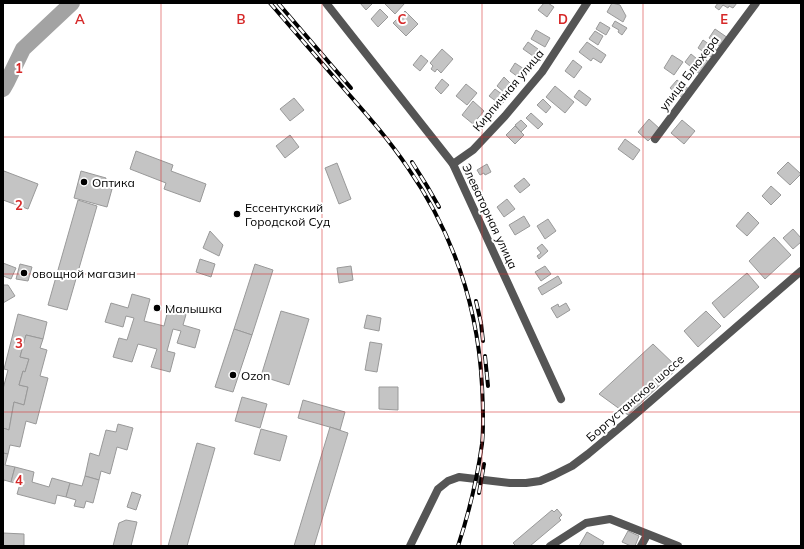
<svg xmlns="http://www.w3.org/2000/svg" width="804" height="549" font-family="Mulish,sans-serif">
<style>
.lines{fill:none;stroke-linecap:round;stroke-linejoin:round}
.river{stroke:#a3a3a3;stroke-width:16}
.building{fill:#c4c4c4;stroke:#999}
.minor{stroke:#555;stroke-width:8}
.tertiary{stroke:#555;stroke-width:8}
.rail-casing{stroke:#000;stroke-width:4}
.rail{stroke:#fff;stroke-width:2.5;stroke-dasharray:8;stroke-linecap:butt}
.grid{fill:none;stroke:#d62828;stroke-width:1;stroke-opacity:0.55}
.poi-dot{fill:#000;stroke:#fff;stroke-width:1.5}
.labels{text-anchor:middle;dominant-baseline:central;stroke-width:4;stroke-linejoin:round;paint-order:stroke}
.street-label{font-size:12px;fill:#000;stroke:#fff}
.poi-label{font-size:12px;fill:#000;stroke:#fff;text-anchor:start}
.grid-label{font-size:13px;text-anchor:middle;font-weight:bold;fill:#d62828;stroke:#fff;stroke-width:4;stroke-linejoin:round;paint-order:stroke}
</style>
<rect width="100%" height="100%" fill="#fff"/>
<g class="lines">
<polyline class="river" points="3,89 7,82 23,49 72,3"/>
</g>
<g class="building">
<polygon points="360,3 373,3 366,10"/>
<polygon points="386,3 405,3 395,14 385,4"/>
<polygon points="544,3 548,3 554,7 547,17 538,10"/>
<polygon points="612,3 620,5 626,16 623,22 607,12"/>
<polygon points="718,3 737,3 733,8 729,6 728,8 723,5 719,10 715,7"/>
<polygon points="380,9 388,17 378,27 371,19"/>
<polygon points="405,11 418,24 406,36 393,23"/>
<polygon points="615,21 627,28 622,35 618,32 619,30 612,26"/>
<polygon points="600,22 610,28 606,35 596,29"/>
<polygon points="715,29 728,38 721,47 709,38"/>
<polygon points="536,30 550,38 545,47 531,39"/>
<polygon points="595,31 603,36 598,45 589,39"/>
<polygon points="703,40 716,49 711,57 698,48"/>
<polygon points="528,42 538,49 533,56 523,49"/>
<polygon points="587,42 606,55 601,63 593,58 591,61 579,52"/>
<polygon points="442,49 453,59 441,73 437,69 435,72 431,69 433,66 430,63"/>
<polygon points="691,54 702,63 705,59 710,63 701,75 685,62"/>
<polygon points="421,55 428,61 420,71 413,65"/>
<polygon points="672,55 683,62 674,75 664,68"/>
<polygon points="573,60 582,67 574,78 565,71"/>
<polygon points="515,63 524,69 518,77 510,71"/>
<polygon points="504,77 513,86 506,94 497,86"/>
<polygon points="442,79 449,85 441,94 435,88"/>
<polygon points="677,80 690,90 683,98 670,88"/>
<polygon points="466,84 477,93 467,105 456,96"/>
<polygon points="555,86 574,102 565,113 546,97"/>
<polygon points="495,89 507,98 501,105 489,96"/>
<polygon points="579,90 591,99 586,106 574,97"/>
<polygon points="294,98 304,110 290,121 280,109"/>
<polygon points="543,99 551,107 546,113 537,105"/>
<polygon points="473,101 484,111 473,124 462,115"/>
<polygon points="531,113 543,124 538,129 526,118"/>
<polygon points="649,119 660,129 648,141 638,132"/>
<polygon points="521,120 527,126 521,132 515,125"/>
<polygon points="682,120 695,131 684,144 671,133"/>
<polygon points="515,126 524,135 515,144 506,135"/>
<polygon points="290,135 299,147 285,158 276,146"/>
<polygon points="625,139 640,150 633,160 618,149"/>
<polygon points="136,151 173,165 171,171 206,184 200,202 164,189 166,183 130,169"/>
<polygon points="788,162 801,174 790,185 777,173"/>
<polygon points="337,163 351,199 339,204 325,168"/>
<polygon points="487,164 491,172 485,175 484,173 480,175 477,170"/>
<polygon points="4,171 38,184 28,209 3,200 3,174"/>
<polygon points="81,171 106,178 104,187 112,189 107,207 74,198"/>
<polygon points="524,178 530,185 520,193 514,186"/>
<polygon points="771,186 781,195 771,205 762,196"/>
<polygon points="507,199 515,209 504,217 497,207"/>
<polygon points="78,200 97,206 67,310 48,305"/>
<polygon points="748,212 759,223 747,236 736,226"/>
<polygon points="524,216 530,226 515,235 509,225"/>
<polygon points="548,219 556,231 545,239 537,226"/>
<polygon points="793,229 801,238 801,242 793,249 783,238"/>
<polygon points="210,231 223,245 219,256 203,248"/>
<polygon points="774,237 791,255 765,279 749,261"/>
<polygon points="542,244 548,251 539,259 537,256 541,253 537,248"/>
<polygon points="200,259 215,264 211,277 196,272"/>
<polygon points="3,263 16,268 11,279 3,276"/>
<polygon points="20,264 32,267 28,281 16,279"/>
<polygon points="255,264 273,270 252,335 234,329"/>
<polygon points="351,266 353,280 339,283 337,268"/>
<polygon points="545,266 551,274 541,281 535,272"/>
<polygon points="747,273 759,287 724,318 712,303"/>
<polygon points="558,276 562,283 542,295 538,288"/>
<polygon points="3,285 8,285 15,296 3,303"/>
<polygon points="132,294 150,299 144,321 164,326 169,306 187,311 183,325 200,330 195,348 177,343 181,331 173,329 167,351 175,353 170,372 151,367 157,349 138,344 132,362 113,357 119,338 127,340 134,318 126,316 123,327 105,322 111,303 128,308"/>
<polygon points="566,303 570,310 557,318 551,308 558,304 559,307"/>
<polygon points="281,311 309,319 289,385 261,376"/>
<polygon points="706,311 721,326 698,347 684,331"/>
<polygon points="18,314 47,322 43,339 26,335 20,357 29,359 25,372 23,371 19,385 28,387 24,405 14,402 9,430 3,428 3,389 8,370 4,369"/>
<polygon points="367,315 381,318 379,331 364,328"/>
<polygon points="234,329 252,335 233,392 215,387"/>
<polygon points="26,335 43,339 40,348 47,350 40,376 48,378 36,424 26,421 20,447 10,445 8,454 3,453 3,428 9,430 14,402 24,405 28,387 19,385 23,371 25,372 29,359 20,357"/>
<polygon points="370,342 382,344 377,372 365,370"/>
<polygon points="653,344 678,368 628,415 599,394"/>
<polygon points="379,387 398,387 398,410 379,409"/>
<polygon points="242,397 267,404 260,428 235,421"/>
<polygon points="303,400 345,412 340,430 298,418"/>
<polygon points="118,424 133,428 127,450 117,447 110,474 101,471 99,480 85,476 90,453 99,456 106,430 116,432"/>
<polygon points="330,427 348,433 314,546 294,546"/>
<polygon points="261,429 287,436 280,461 254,454"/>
<polygon points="197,443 215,448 187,546 168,546"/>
<polygon points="3,453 8,454 5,465 15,467 11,482 4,480 3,484"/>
<polygon points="15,467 34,472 32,482 49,487 52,478 70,483 66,497 57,495 55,504 17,494 20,484 11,482"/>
<polygon points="85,476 99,480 93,503 86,501 84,508 74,506 76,500 66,497 70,483 82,486"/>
<polygon points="132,492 141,495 136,510 127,507"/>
<polygon points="557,509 562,515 559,518 561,520 530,546 514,546 515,545 513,543 552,510 554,512"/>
<polygon points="126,520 137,522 131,546 113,546 119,523"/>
<polygon points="628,531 639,536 635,546 631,546 622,542"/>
<polygon points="587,532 604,542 602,546 579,546"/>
<polygon points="3,533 24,534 24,546 3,546"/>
</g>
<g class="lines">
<g class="minor">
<polyline points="326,3 453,164 561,399"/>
<polyline points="655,139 756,3"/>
<polyline points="453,164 473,150 505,116 542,72 587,3"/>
<polyline points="550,546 586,523 610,519 678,546"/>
<polyline points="641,546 647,535"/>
</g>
<polyline class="tertiary" points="410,546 438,489 448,481 459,477 510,483 526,483 540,481 554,475 572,466 588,454 630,419 801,271"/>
<g class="rail-casing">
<g id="rail">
<path d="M270,3C295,32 321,62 346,91C368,116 390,141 408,168C453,233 478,307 482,386C483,405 484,425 482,444C477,479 469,513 458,546"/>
<polyline points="278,3 351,88"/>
<polyline points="412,162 427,186 439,207"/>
<polyline points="476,301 481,323 483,341"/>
<polyline points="485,356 488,386"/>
<polyline points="479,493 484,464"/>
</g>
</g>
<use href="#rail" class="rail"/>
</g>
<path class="grid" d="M161,3V546M322,3V546M482,3V546M643,3V546M3,137H801M3,274H801M3,412H801"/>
<g class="poi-dot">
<circle cx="84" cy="182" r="4"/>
<circle cx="237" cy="214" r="4"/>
<circle cx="24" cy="273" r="4"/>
<circle cx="157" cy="308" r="4"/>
<circle cx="233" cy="375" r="4"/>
</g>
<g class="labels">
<g class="street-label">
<text transform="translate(689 73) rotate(-53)">улица Блюхера</text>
<text transform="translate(508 90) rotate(-50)">Кирпичная улица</text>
<text transform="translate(490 216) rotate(65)">Элеваторная улица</text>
<text transform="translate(635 398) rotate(-41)">Боргустанское шоссе</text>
</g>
<g class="poi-label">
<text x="92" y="182">Оптика</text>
<text x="245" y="207">Ессентукский<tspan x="245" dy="14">Городской Суд</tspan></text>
<text x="32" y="273">овощной магазин</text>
<text x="165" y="308">Малышка</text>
<text x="241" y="375">Ozon</text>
</g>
</g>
<g class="grid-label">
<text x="80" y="24">A</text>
<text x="241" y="24">B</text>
<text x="402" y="24">C</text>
<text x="563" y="24">D</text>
<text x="724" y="24">E</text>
<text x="19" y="73">1</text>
<text x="19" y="210">2</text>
<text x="19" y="348">3</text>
<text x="19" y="485">4</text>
</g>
<rect width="804" height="549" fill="none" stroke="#000000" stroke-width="8"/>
</svg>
